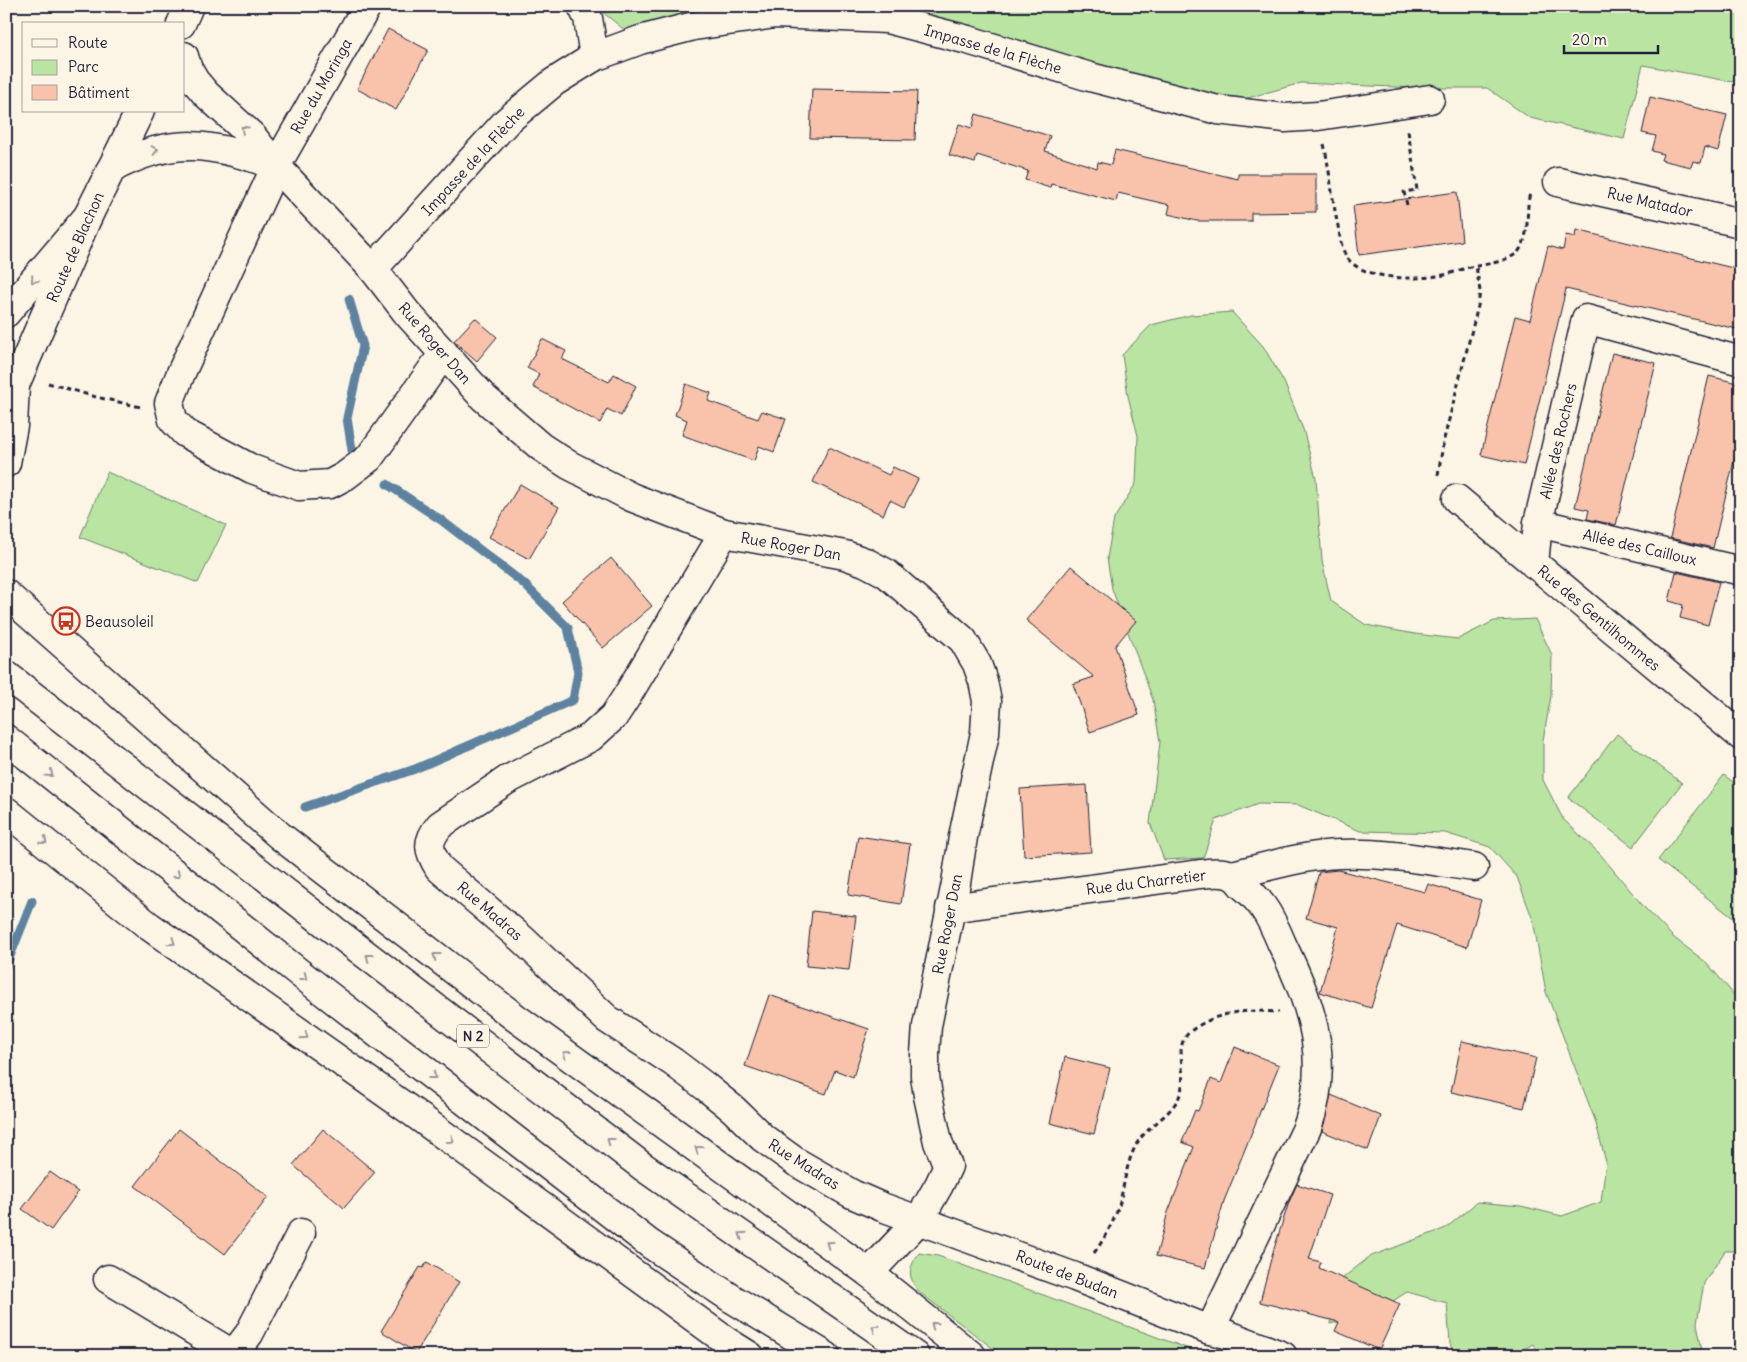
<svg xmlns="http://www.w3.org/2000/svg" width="1747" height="1362" font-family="Delius,sans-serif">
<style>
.green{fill:#b9e4a1;stroke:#6e836e}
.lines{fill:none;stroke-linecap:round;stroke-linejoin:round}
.stream{stroke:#5d83a0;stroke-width:9}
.building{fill:#f8c3aa;stroke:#22223b}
.minor-casing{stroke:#22223b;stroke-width:31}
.highway-casing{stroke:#22223b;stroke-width:31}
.path{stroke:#22223b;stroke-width:3;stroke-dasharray:5 4;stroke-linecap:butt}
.minor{stroke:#fcf5e5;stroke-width:28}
.highway{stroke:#fcf5e5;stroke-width:28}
.oneway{stroke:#9a9698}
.labels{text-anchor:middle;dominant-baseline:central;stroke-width:4;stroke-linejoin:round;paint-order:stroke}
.shield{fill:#fcf5e5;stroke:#63616e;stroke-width:1}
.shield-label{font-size:14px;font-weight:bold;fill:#22223b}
.street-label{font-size:15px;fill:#22223b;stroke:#fcf5e5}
.poi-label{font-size:15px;fill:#22223b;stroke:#fcf5e5;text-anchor:start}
</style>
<rect width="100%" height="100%" fill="#fcf5e5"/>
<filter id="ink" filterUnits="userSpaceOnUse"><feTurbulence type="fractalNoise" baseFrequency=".02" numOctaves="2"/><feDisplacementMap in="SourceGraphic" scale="10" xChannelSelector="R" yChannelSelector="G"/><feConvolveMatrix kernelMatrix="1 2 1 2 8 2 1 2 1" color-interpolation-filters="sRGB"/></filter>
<g filter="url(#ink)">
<g class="green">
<polygon points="595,6 733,6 627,32"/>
<polygon points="873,6 1741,6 1741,53 1733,82 1643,65 1624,139 1530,118 1487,88 1417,88 1301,83 1230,103"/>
<polygon points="1232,312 1263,346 1284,382 1303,429 1316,478 1322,561 1331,601 1366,625 1415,634 1458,639 1494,621 1535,619 1552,655 1551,696 1543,740 1543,780 1563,819 1600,854 1644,907 1673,937 1707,963 1741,1003 1741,1251 1725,1251 1704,1283 1697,1323 1703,1356 1540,1356 1533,1344 1512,1356 1455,1356 1450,1344 1447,1303 1407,1292 1374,1313 1330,1324 1338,1282 1369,1257 1446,1228 1477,1202 1521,1206 1562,1216 1601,1202 1606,1162 1595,1120 1546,992 1533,920 1517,877 1490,847 1445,833 1360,831 1298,805 1258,804 1216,820 1203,858 1164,860 1150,823 1160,742 1153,700 1112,589 1107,558 1114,519 1136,483 1138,436 1128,396 1122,355 1151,325 1191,315"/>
<polygon points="107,472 226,525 198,583 80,537"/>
<polygon points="1617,734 1682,783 1633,847 1568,798"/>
<polygon points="1724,775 1741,788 1741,924 1658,860"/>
<path d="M919,1253L938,1256L1208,1356H1003L919,1292C908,1276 907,1270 919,1253Z"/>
</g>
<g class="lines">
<g class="stream">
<polyline points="349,299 363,346 347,418 353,456"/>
<polyline points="305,807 415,769 573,700 578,672 568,628 523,583 441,520 387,484"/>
<polyline points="6,966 32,901"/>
</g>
</g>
<g class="building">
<polygon points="388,29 428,50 396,110 357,89"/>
<polygon points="812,89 917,91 915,140 810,138"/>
<polygon points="1650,97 1727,115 1718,151 1705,147 1701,163 1693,161 1691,167 1661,160 1663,154 1652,151 1656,136 1642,133"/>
<polygon points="976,114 1050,136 1045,151 1097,168 1098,162 1111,165 1115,150 1238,179 1238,174 1316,174 1316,212 1251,213 1251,221 1197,221 1168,214 1170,205 1118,193 1116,201 1051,184 1050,188 1025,180 1028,171 977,155 975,163 949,155 959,124 972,128"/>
<polygon points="1457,192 1462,241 1359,255 1353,206"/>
<polygon points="1576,230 1741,270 1741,330 1566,289 1524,465 1481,455 1515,316 1530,320 1548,246 1563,250 1566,235 1575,237"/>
<polygon points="475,318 497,337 477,361 454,341"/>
<polygon points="542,339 566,351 562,359 609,382 614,374 636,386 621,416 607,409 600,423 533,387 539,374 527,368"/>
<polygon points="1612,353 1656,363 1616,525 1587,519 1589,510 1575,507"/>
<polygon points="1709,376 1741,384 1741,432 1713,548 1670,538"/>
<polygon points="686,384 711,393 708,401 758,419 762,411 786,419 774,452 759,446 754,461 682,435 687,420 675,415"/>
<polygon points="829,447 889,475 893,467 918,479 904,507 890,500 883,515 813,482"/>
<polygon points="520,484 559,507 529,559 489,537"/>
<polygon points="611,558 652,606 603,648 562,601"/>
<polygon points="1071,566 1136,621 1115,646 1139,715 1090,732 1073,684 1094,677 1026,620"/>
<polygon points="1676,572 1719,582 1708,625 1680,618 1683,605 1669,601"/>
<polygon points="1087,785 1091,852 1024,856 1020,789"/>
<polygon points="858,836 910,844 901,904 848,895"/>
<polygon points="1338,870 1425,892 1428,884 1481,900 1467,947 1397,925 1371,1008 1320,992 1338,927 1306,918 1319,872"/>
<polygon points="812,911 856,916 849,970 806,966"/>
<polygon points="769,995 869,1029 853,1077 835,1070 826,1094 745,1066"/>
<polygon points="1462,1041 1536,1058 1524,1108 1451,1092"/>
<polygon points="1235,1047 1279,1065 1224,1201 1205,1268 1156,1256 1168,1212 1194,1147 1182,1142 1195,1110 1198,1111 1211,1079 1221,1083"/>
<polygon points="1065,1057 1110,1068 1094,1134 1050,1123"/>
<polygon points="1331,1095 1381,1116 1368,1150 1322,1131"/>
<polygon points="179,1129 268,1197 225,1254 135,1186"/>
<polygon points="323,1129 375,1172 344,1208 293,1165"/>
<polygon points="50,1172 78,1192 51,1230 22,1209"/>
<polygon points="1297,1184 1330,1195 1309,1259 1321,1262 1319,1268 1400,1304 1379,1350 1335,1331 1339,1322 1260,1302 1272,1255 1289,1202"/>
<polygon points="427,1262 459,1282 416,1353 381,1331 420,1267 423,1268"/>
</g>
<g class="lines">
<g class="minor-casing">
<g id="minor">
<polyline points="367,6 276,166 181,373 169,403 173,420 185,433 252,469 299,486 330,484 345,476 369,458 444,353"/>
<polyline points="582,6 588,18 594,57"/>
<polyline points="181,24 189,6"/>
<polyline points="184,56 188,69 195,81 206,94 252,136 276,166 373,269 407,313 484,398 541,447 569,465 631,497 724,533 845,555 865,562 886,573 963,640 977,664 983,681 987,701 985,733 963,837 956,883 927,1026 925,1053 925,1076 928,1096 938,1142 948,1166 939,1185 919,1220 869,1273"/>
<path d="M111,169C171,136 213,142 276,166"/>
<polyline points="1558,182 1741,223"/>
<polyline points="373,269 507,121 554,82 594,57 640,40 694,26 775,14 887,19 968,40 1090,77 1218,110 1285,118 1318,116 1430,99"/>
<polyline points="6,401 15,385 88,216 140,111"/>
<polyline points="6,463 13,426 15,385"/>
<polyline points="1457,499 1741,736"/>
<polyline points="1538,523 1741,571"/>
<path d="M724,533L627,696L614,716L591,737L507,780L440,825C426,842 428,850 439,868L522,939L607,1019L673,1062L706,1087L733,1109L763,1138L796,1162L852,1194L882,1207L1075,1277L1210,1330L1226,1334L1283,1356"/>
<polyline points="1534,564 1538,523 1586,319 1741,361"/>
<path d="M1232,875C1267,867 1304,855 1340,854C1385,852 1430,861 1474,867"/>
<path d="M950,908L1200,874C1210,873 1221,871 1231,875C1235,877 1239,881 1242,885C1250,891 1257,899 1263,907C1271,918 1277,932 1282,944C1297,975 1311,1007 1316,1041C1320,1070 1317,1101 1307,1128L1210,1330"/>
<polyline points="108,1279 236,1356"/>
<polyline points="232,1356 249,1334 301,1233"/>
</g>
</g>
<g class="highway-casing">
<g id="highway">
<polyline points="6,313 88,216"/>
<polyline points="6,594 280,836 516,1018 869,1273 972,1356"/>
<polyline points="6,675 326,924 642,1166 915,1356"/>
<polyline points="6,739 302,975 650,1244 731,1298 826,1356"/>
<polyline points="6,811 149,926 411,1111 726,1341 750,1356"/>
</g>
</g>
<g class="path">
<path d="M1324,144C1330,171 1332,199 1338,226C1340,236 1341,247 1346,256C1360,280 1414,280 1438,276C1449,275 1460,269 1471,267C1483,265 1510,261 1518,252C1531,237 1525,211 1530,193"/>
<polyline points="1407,205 1404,192 1417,190 1408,131"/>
<polyline points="48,383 96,397 141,407"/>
<polyline points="1438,475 1444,439 1478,306 1480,291 1476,266"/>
<path d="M1094,1253C1105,1238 1113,1223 1119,1206C1124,1186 1126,1165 1135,1147C1144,1128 1168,1118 1178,1099C1186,1084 1181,1066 1181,1050C1182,1038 1188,1032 1198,1026C1225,1010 1248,1010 1279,1012"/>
</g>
<use href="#minor" class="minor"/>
<use href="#highway" class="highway"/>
</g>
<defs><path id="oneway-chevron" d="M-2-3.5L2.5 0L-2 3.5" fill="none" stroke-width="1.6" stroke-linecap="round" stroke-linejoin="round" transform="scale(1.25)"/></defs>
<g class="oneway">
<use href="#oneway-chevron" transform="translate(244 129) rotate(-137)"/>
<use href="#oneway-chevron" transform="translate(155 150) rotate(-14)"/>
<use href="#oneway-chevron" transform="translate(34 280) rotate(130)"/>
<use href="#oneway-chevron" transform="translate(50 774) rotate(39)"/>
<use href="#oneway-chevron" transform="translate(44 841) rotate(39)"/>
<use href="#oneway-chevron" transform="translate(177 875) rotate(39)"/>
<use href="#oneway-chevron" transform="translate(172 942) rotate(35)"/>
<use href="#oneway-chevron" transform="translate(436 956) rotate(-143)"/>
<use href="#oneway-chevron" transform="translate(369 957) rotate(-143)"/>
<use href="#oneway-chevron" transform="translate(304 977) rotate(38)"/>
<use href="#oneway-chevron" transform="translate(305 1036) rotate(35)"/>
<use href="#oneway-chevron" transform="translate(566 1054) rotate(-144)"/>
<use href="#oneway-chevron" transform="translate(433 1076) rotate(38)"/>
<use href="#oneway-chevron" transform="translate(451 1140) rotate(36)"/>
<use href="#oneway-chevron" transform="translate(610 1141) rotate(-143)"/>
<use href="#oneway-chevron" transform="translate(698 1149) rotate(-144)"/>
<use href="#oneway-chevron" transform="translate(742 1235) rotate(-145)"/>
<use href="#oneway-chevron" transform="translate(829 1244) rotate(-144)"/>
<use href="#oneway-chevron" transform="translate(934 1325) rotate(-141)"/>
<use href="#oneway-chevron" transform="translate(875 1328) rotate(-145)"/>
</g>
</g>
<defs>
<g id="bus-ring" transform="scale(1.4375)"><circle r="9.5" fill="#fcf5e5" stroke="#c8321e" stroke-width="1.5"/><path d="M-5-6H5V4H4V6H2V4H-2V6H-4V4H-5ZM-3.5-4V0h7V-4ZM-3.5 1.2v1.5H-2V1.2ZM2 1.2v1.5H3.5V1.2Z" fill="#c8321e"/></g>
</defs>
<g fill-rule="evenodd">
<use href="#bus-ring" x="66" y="621"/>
</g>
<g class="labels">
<rect class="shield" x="457" y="1024.5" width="32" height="23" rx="4"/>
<g class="shield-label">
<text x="473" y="1036">N 2</text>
</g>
<g class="street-label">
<text transform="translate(993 49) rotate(16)">Impasse de la Flèche</text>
<text transform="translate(321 86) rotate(-60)">Rue du Moringa</text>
<text transform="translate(473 161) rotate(-47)">Impasse de la Flèche</text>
<text transform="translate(1650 202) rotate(13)">Rue Matador</text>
<text transform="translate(75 247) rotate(-66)">Route de Blachon</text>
<text transform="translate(435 343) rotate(49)">Rue Roger Dan</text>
<text transform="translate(1558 441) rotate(-77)">Allée des Rochers</text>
<text transform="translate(791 546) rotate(10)">Rue Roger Dan</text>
<text transform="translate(1640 547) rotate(13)">Allée des Cailloux</text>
<text transform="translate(1599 618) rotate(40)">Rue des Gentilhommes</text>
<text transform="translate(1146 882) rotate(-7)">Rue du Charretier</text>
<text transform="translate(490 911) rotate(41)">Rue Madras</text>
<text transform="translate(947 924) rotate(-79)">Rue Roger Dan</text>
<text transform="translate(804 1164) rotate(32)">Rue Madras</text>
<text transform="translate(1067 1274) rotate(21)">Route de Budan</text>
</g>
<g class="poi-label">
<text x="85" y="621">Beausoleil</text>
</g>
</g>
<rect width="1747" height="1362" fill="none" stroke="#fcf5e5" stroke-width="25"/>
<rect x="12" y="12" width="1722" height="1337" fill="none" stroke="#22223b" stroke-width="2" filter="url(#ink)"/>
<rect x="22" y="22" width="162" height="90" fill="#fcf5e5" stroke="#a5a1a1"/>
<rect x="32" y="39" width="25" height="8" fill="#fcf5e5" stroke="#a5a1a1"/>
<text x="68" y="48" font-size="15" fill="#22223b">Route</text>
<rect x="32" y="60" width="25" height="15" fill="#b9e4a1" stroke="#a5a1a1"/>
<text x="68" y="72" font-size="15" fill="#22223b">Parc</text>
<rect x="32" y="85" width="25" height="15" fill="#f8c3aa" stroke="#a5a1a1"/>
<text x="68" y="98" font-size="15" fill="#22223b">Bâtiment</text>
<path d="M1564 45v8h94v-8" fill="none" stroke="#22223b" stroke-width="2.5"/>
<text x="1572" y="45" font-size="15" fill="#22223b" stroke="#fcf5e5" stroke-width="4" paint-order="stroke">20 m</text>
</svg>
